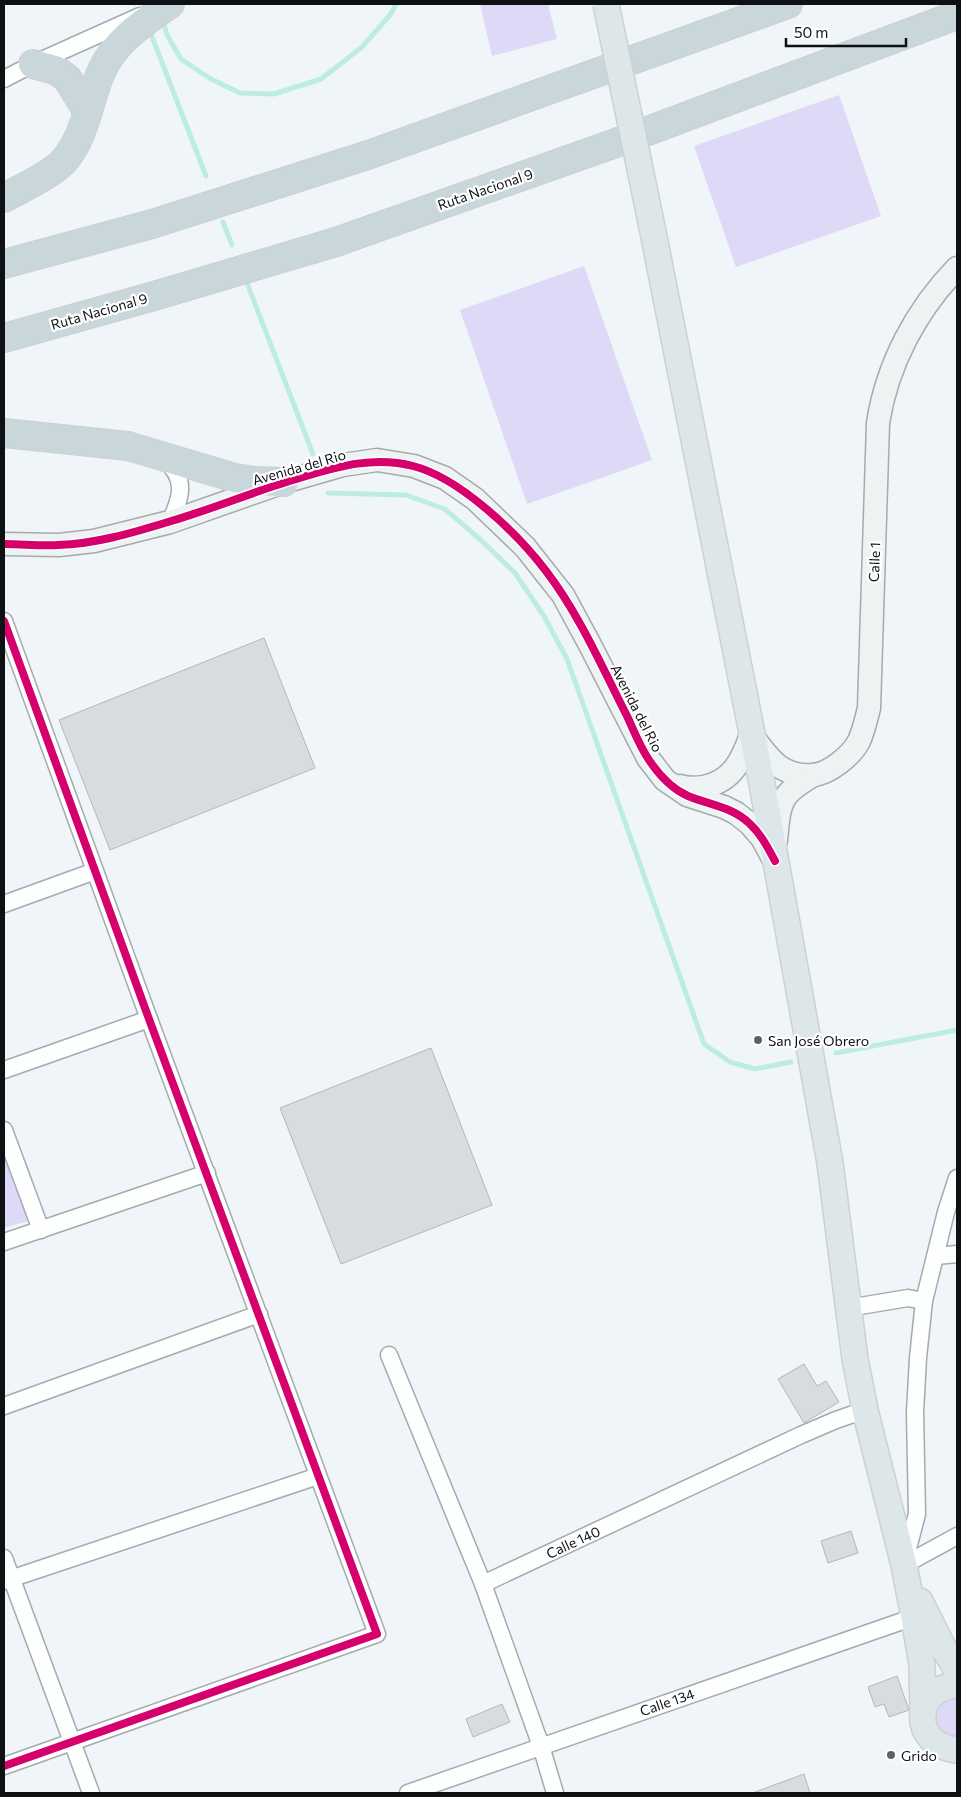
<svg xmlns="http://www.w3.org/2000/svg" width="961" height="1797" font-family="Commissioner,sans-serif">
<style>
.green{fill:#ddd9f6}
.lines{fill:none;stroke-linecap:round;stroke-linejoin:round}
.stream{stroke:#bdede1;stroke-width:5}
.building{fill:#d9dcdf;stroke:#b4b7ba}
.street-casing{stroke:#a6aaad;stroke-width:19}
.secondary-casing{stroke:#a6aaad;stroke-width:25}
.primary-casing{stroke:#ced0d2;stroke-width:28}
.highway-casing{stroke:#ced0d2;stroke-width:30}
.street{stroke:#fdfefe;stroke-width:16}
.secondary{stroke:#edf2f3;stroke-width:22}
.primary{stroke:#dde7e9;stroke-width:25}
.highway{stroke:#c9d7da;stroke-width:28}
.primary-bridge-casing{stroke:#ced0d2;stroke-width:28;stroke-linecap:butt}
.primary-bridge{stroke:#dde7e9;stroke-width:25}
.cycleway-casing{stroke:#fff;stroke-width:11}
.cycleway{stroke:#d6006c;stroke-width:8}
.poi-dot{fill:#5d6164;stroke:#fff;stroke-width:2}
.labels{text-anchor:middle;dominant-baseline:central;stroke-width:4.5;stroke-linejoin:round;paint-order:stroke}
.street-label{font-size:14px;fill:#0e1114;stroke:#fff}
.poi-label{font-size:14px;fill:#0e1114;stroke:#fff;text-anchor:start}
</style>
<rect width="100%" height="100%" fill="#f0f5f9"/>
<g class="green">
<polygon points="480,4 548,4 557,39 492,56"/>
<polygon points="839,95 881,216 736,267 694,146"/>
<polygon points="584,266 652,460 527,504 460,310"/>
<polygon points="4,1155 28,1221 4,1228"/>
<path d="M957,1698V1739C930,1734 929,1702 957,1698Z"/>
</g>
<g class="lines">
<g class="stream">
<polyline points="163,20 167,35 181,59 211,79 240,93 274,94 321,79 362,47 390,15 396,4"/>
<polyline points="149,29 206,176"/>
<polyline points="223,222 232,245"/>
<polyline points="247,283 313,454"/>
<polyline points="328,493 406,495 445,509 482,541 515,573 544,616 567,659 704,1044 730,1062 755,1069 791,1062"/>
<polyline points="836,1053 957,1030"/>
</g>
</g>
<g class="building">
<polygon points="264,638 315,768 110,850 59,720"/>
<polygon points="431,1048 492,1205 341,1264 280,1108"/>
<polygon points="804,1364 817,1386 826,1381 839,1402 804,1423 778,1379"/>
<polygon points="851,1531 858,1553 828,1563 821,1541"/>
<polygon points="897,1676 909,1710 889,1717 884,1704 875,1707 868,1687"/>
<polygon points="502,1704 510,1722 473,1737 466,1719"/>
<polygon points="804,1774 810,1793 755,1793 755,1792"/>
</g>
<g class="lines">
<g class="street-casing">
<g id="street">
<polyline points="4,79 33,64 140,16"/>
<path d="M164,459C187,479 182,496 170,522"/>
<polyline points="4,621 149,1019 377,1634 4,1766"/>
<polyline points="4,904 95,871"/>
<polyline points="4,1070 149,1019"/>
<polyline points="4,1130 41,1230"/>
<polyline points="4,1242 207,1173"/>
<polyline points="936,1256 957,1254"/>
<polyline points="848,1308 908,1298 924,1301"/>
<polyline points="389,1355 483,1584"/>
<polyline points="4,1406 259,1314"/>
<polyline points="4,1558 91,1793"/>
<polyline points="905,1560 917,1514 915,1412 918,1358 924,1301 946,1212 957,1178"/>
<polyline points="904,1565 957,1536"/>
<polyline points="4,1581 318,1476"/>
<polyline points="408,1793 914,1617 922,1616"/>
<polyline points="555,1793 541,1746 483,1584 801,1435 836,1420 865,1410"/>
</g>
</g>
<g class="secondary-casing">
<g id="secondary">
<polyline points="4,544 59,545 94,541 170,522 284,482 343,465 377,460 414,466 445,478 475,499 525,547 563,595 589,643 648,758 665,780 687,795 724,807 736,813 750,824 762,838 774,860"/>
<path d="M680,786C687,788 696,788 703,787C732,782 742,760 751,735C760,745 769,760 780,767C789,773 802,776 813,775C829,774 852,755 859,741C864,730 866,720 869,708L878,423C887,365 916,310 957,268"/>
<path d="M776,840C780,801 779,795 814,775"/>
</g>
</g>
<g class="primary-casing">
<g id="primary">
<polyline points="653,232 762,784 830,1163 855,1359 865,1410 904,1565 914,1617 922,1665 923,1715"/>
<polyline points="920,1601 944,1649 957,1670"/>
<path d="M957,1685C912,1688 910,1745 957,1750"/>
</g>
</g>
<g class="highway-casing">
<g id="highway">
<polyline points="33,64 55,70 67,78 88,112"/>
<path d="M4,198C22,188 49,176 63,162C86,137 88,100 102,70C116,40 143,23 170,4"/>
<polyline points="4,264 152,224 368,155 788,4"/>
<polyline points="4,338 154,296 336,242 613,144 957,15"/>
<polyline points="4,433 128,446 235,478 255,481 284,482"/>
</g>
</g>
<use href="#street" class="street"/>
<use href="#secondary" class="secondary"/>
<use href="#primary" class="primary"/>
<use href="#highway" class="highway"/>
<g class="primary-bridge-casing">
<polyline id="primary-bridge" points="606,4 653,232"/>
</g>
<use href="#primary-bridge" class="primary-bridge"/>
<g class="cycleway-casing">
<g id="cycleway">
<path d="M4,544C22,544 40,546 58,545C95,544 132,533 168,522C213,509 257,490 303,477C339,466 375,456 413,466C460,478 517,533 546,571C579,614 602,667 627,716C634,731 640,747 649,760C659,775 672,789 688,796C710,805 733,807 750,824C761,834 768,848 775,861"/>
<polyline points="4,621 149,1019 377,1634 4,1766"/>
</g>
</g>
<use href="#cycleway" class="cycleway"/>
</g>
<g class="poi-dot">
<circle cx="758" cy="1040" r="5"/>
<circle cx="891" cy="1755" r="5"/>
</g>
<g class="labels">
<g class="street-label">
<text transform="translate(485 189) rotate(-19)">Ruta Nacional 9</text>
<text transform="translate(99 311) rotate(-16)">Ruta Nacional 9</text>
<text transform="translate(299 467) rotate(-16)">Avenida del Rio</text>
<text transform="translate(874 562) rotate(-88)">Calle 1</text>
<text transform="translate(637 708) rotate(63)">Avenida del Rio</text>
<text transform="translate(573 1542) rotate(-25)">Calle 140</text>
<text transform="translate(667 1702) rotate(-19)">Calle 134</text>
</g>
<g class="poi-label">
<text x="768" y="1040">San José Obrero</text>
<text x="901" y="1755">Grido</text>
</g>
</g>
<rect width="961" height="1797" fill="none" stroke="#0e1114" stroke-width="10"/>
<path d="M786 38v8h120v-8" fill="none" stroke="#0e1114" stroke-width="2.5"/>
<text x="794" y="38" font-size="15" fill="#0e1114" stroke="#ffffff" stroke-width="4" paint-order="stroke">50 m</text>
</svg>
